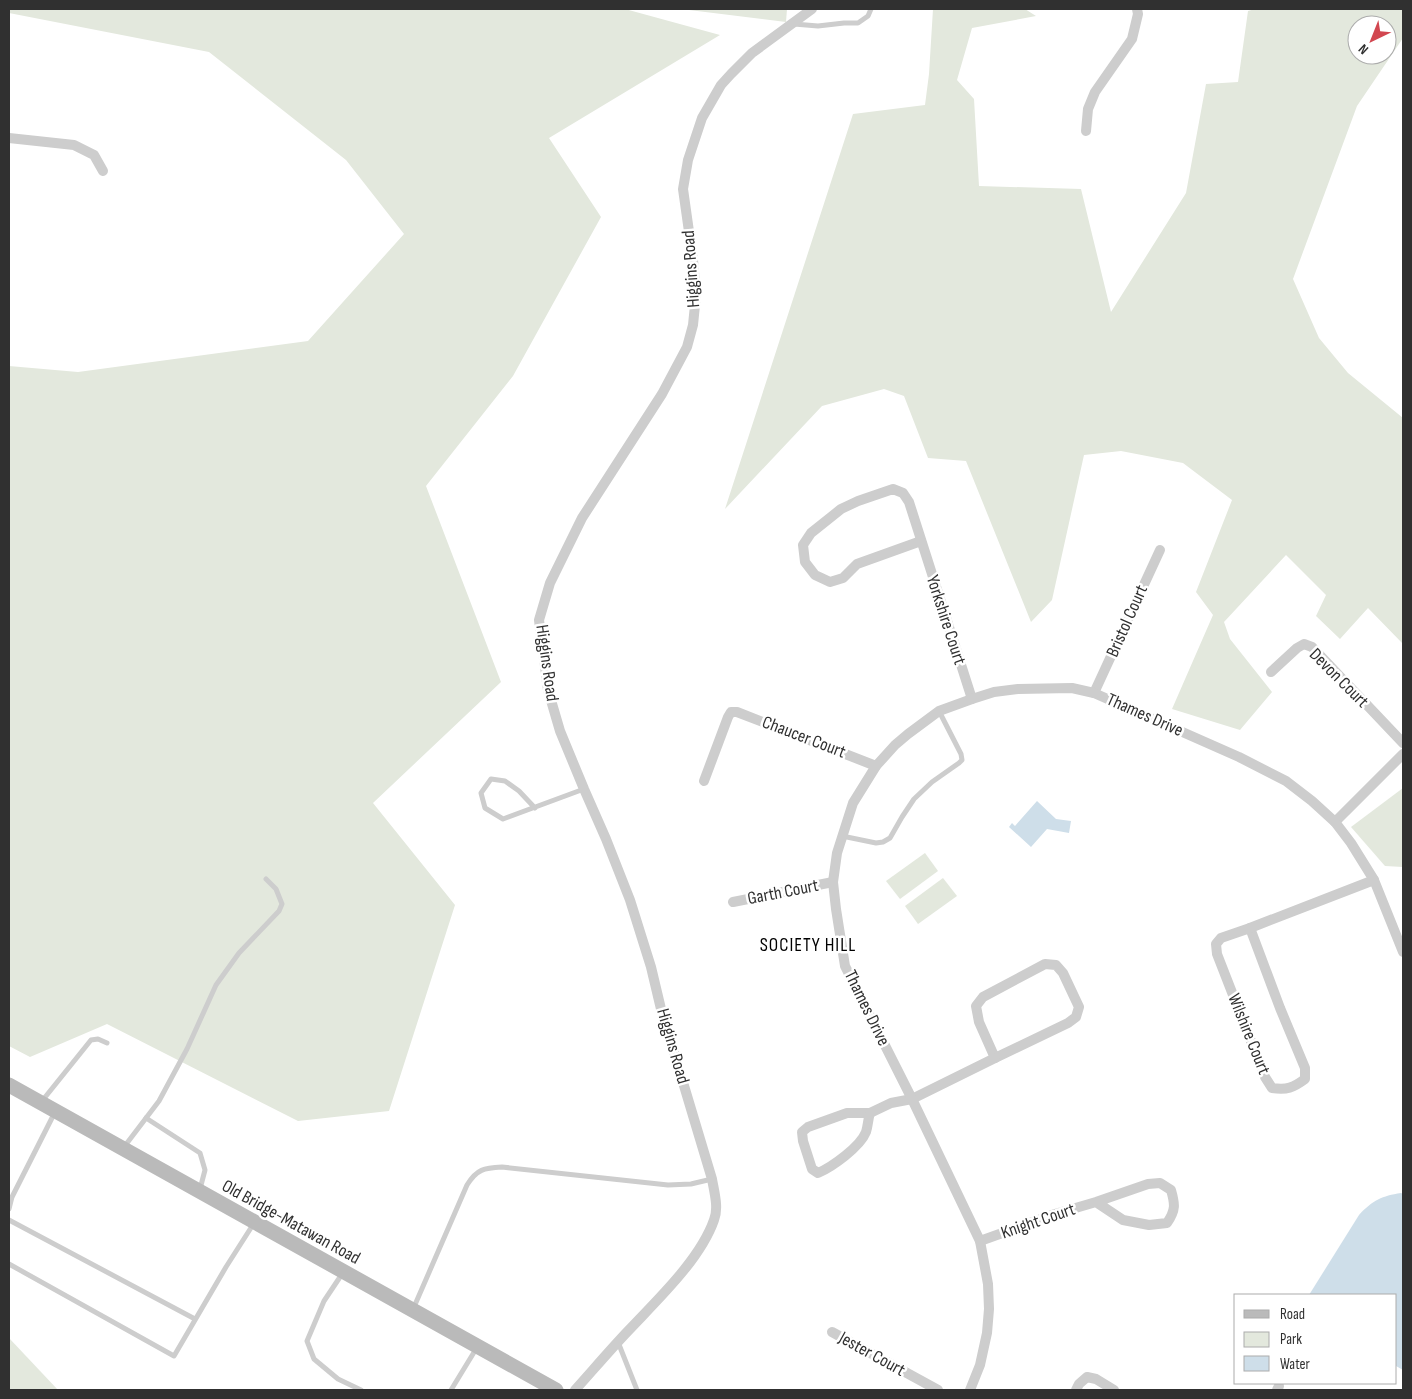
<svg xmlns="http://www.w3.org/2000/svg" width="1412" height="1399" font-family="'Sofia Sans Condensed',sans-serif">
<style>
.green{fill:#e3e8dd;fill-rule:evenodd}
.water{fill:#cedee9}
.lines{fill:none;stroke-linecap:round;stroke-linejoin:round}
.lane{stroke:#cdcdcd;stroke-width:5}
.street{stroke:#cdcdcd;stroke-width:10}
.secondary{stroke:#bababa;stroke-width:15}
.labels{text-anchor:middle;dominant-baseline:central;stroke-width:5;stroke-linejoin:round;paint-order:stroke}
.street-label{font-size:18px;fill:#303030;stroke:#fff}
.neighbourhood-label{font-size:19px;letter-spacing:1px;fill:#000;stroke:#fff}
</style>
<rect width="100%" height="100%" fill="#fff"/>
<g class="green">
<polygon points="9,9 625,9 720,35 549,138 601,217 513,376 426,486 501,682 373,803 455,905 389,1111 298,1121 107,1024 30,1057 9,1046 9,366 78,372 308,341 404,234 346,160 209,52 9,13"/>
<polygon points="681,9 787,9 786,22"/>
<path d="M933,9H1025L1036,16L972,28L957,80L974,99L979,186L1081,189L1111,312L1186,193L1206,84L1238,82L1248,11L1255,9H1403V38L1357,106L1293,279L1319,338L1348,373L1403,418V644L1368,608L1340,639L1316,616L1326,595L1286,555L1224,622L1230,639L1272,692L1240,730L1172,709L1213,615L1196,592L1232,500L1183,463L1121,451L1084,455L1052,600L1031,622L966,461L928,458L904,396L884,389L822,406L725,509L853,114L925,105L929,74ZM1357,25H1387V55H1357Z"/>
<polygon points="1403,788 1403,867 1385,866 1351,827"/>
<polygon points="925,853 938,871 900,899 886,881"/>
<polygon points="943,878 957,896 918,924 905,906"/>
<polygon points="9,1338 58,1390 9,1390"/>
</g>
<g class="water">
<polygon points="1037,801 1056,819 1071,821 1069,833 1047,829 1031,847 1009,827 1012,823 1015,826"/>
<path d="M1401,1193L1403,1194V1370L1396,1366V1295H1309L1359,1215C1373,1200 1382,1196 1401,1193Z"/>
</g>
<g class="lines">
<g class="lane">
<polyline points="794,24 818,26 844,23 858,23 868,16 871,9"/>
<polyline points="535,808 519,791 505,781 491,779 481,793 485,808 503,819 584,789"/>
<polyline points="842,836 876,843 883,842 890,838 902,817 914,799 932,782 959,763 962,760 961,754 939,711"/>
<polyline points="42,1101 91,1040 98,1039 107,1043"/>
<polyline points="146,1118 200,1153 205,1170 200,1189"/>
<polyline points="124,1147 159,1101 187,1049 216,985 239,953 279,911 282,904 276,889 266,879"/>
<polyline points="9,1209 12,1197 55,1112"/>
<polyline points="9,1220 195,1319"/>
<polyline points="9,1264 174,1356 226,1267 254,1223"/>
<polyline points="342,1274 324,1301 307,1341 314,1359 338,1379 361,1390"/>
<path d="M414,1307L467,1185C477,1169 484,1168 502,1167L668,1185L691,1184L712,1179"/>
<polyline points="618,1342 637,1390"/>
<polyline points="451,1390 476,1349"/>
</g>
<g class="street">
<polyline points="1086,131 1088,109 1095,92 1132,39 1138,14 1137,9"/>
<polyline points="9,138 74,145 94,155 103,171"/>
<polyline points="921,541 857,564 843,578 830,582 815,575 805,562 803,545 811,533 841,509 858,501 893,489 903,493 909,502 972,699"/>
<polyline points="1271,672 1297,648 1304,644 1312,647 1403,743"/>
<polyline points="1094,693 1160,550"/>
<polyline points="704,781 728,717 731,712 737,712 876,766"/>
<polyline points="1335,822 1403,754"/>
<polyline points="733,902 833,882"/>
<path d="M1250,928L1280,1008L1305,1068V1079C1293,1088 1287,1090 1272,1088L1265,1077L1217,954L1216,944L1221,938Z"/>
<polyline points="1250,928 1374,880"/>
<polygon points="1045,964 1056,965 1063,973 1079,1007 1076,1017 1068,1023 995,1058 979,1022 976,1006 983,997"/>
<path d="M847,1113H870C868,1119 868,1126 866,1132C860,1147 832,1167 818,1173L812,1169L803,1141L802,1132L808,1127Z"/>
<polyline points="870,1113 891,1103 912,1099 995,1058"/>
<path d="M980,1241L1055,1214L1096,1202L1148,1184L1160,1183L1171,1190C1175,1204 1176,1210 1167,1223L1149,1225L1123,1220L1096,1202"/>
<polyline points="832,1332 938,1390"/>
<path d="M575,1390C593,1370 610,1350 628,1331C657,1300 700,1260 714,1220C719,1208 714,1191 712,1179L661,1009L651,967L630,900L606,839L584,789L560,731L548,690L539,620L550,583L582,518L662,394L687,347L693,325L696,295L693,260L683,189L688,160L702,118L721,85L731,74L752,53L812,9"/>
<polyline points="970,1390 980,1365 987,1333 989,1309 988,1284 980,1241 912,1099 845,966 836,909 833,882 837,853 853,803 876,766 895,745 908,734 939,711 972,699 994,692 1018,689 1072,688 1094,693 1239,757 1286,781 1312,801 1335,822 1351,843 1374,880 1403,952"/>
<polyline points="1076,1390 1079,1384 1087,1377 1096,1379 1114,1390"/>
<polyline points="1277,1390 1279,1386"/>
</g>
<polyline class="secondary" points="9,1085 556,1390"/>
</g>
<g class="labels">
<g class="street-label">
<text transform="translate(691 269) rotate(-94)">Higgins Road</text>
<text transform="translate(946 620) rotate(72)">Yorkshire Court</text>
<text transform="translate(1127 621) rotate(-66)">Bristol Court</text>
<text transform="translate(547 663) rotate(82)">Higgins Road</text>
<text transform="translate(1339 678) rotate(45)">Devon Court</text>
<text transform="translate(1145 715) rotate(24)">Thames Drive</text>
<text transform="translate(804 737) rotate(21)">Chaucer Court</text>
<text transform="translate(783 892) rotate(-11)">Garth Court</text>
<text transform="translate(867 1008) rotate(64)">Thames Drive</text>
<text transform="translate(1249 1034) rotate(68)">Wilshire Court</text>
<text transform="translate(673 1046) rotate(74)">Higgins Road</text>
<text transform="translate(1038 1221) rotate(-19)">Knight Court</text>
<text transform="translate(291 1222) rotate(29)">Old Bridge-Matawan Road</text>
<text transform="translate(872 1354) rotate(29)">Jester Court</text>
</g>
<g class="neighbourhood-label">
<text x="808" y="945">SOCIETY HILL</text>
</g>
</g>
<rect width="1412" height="1399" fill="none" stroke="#303030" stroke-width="20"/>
<rect x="1234" y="1294" width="162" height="90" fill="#ffffff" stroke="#acacac"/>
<rect x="1244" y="1310" width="25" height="8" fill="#bababa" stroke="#acacac"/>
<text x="1280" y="1319" font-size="15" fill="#303030">Road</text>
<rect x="1244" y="1332" width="25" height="15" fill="#e3e8dd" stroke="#acacac"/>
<text x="1280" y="1344" font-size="15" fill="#303030">Park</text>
<rect x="1244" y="1356" width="25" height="15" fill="#cedee9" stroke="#acacac"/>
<text x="1280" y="1369" font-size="15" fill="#303030">Water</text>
<g transform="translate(1372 40) rotate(223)"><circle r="24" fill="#ffffff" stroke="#acacac"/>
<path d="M0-4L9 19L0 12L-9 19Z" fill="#d24750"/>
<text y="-8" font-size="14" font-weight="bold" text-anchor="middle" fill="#303030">N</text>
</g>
</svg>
